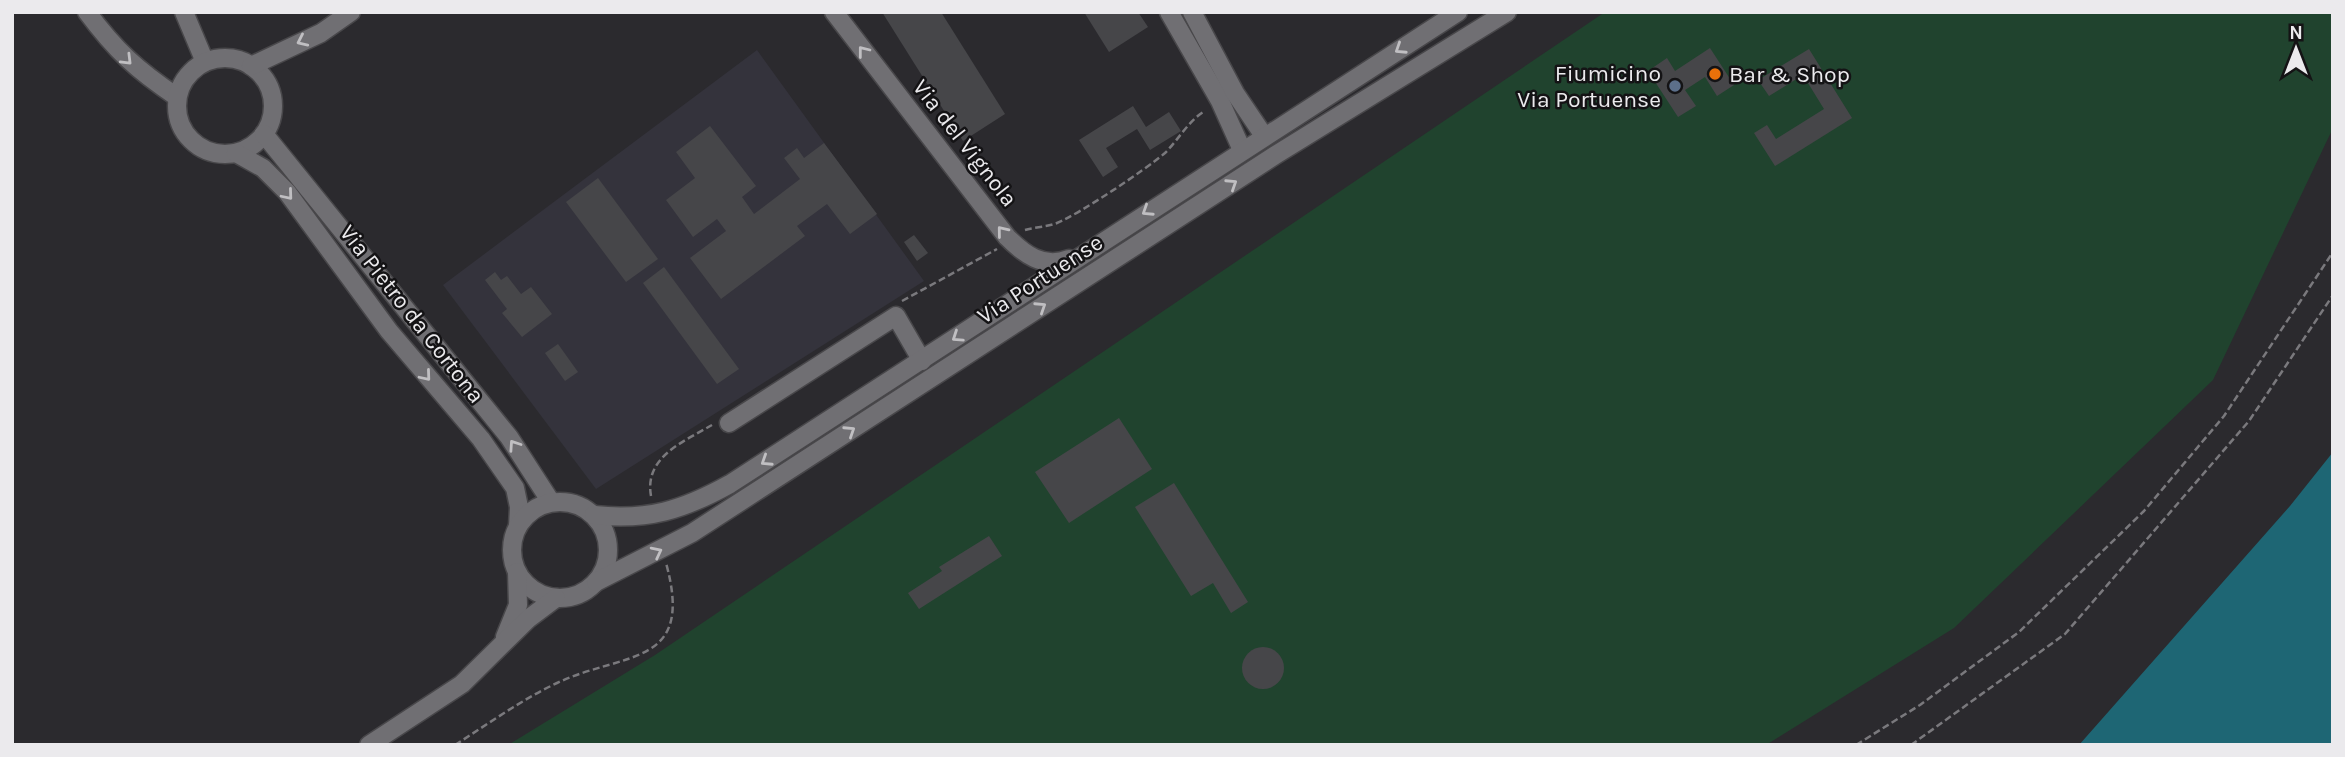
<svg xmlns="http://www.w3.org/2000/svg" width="2345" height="757" font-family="Karla,sans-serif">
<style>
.built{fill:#34333c}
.green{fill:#20432e}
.water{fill:#1e6674}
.building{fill:#464649}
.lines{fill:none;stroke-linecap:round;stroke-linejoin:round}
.minor-casing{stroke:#48474a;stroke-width:21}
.path{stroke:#7a797d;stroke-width:2.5;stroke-dasharray:7 3.5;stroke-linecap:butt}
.minor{stroke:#706f73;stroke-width:18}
.oneway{stroke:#c0bfc2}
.food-dot{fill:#e8710a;stroke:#141315;stroke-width:2.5}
.service-dot{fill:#5c6f8a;stroke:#141315;stroke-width:2.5}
.labels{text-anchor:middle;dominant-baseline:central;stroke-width:5;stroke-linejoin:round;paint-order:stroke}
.poi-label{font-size:23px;fill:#ebeaed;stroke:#141315;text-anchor:end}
.street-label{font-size:23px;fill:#ebeaed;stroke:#141315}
</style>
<rect width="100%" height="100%" fill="#2b2a2e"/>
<polygon class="built" points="757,50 924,281 596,489 443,285"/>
<polygon class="green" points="1605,12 2333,12 2333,128 2213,380 1954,628 1766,745 508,745 655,655"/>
<polygon class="water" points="2333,452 2333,745 2079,745 2290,506"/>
<g class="building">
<polygon points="882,12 941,12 1005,114 963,141"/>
<polygon points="1084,12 1138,12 1148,27 1109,52"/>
<polygon points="1710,48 1734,85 1717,96 1705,77 1685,90 1696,106 1678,117 1648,71 1667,58 1675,71"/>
<polygon points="1809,49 1852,118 1775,166 1754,133 1767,125 1776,139 1824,109 1803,75 1769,96 1758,80"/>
<polygon points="1133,106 1146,127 1169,112 1181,131 1150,150 1137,129 1106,148 1118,167 1103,177 1079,140"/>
<polygon points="710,126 756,186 742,197 754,214 800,179 784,158 797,148 804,158 824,143 877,214 850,234 827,204 797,226 805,236 721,299 690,258 726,231 717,219 693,237 666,200 695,178 676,152"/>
<polygon points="598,178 658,259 626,282 566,202"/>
<polygon points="914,235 928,253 917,261 904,242"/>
<polygon points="664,267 739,369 717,384 643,283"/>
<polygon points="495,272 501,280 507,276 521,294 531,287 552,314 522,337 502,313 507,309 485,280"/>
<polygon points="558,344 578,372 565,381 545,353"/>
<polygon points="1119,418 1152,469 1069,523 1035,472"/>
<polygon points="1174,483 1248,602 1231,613 1213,583 1191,596 1135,507"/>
<polygon points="989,536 1002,556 919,609 908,593 942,571 939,567"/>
<circle cx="1263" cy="668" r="21"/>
</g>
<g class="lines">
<g class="minor-casing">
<g id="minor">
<path d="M87,12C116,51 137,70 177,97"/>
<polyline points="184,12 205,62"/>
<path d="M834,12L1007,237C1024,254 1043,269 1069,259"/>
<polyline points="1169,12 1220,101 1242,150"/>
<polyline points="1192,12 1235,93 1264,136"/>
<circle cx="225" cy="106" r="48"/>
<polyline points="251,66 321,33 351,12"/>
<polyline points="264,134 509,437 551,502"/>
<polyline points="236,153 263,168 287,192 389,331 481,439 515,488 519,507 518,526"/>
<polyline points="729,423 896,316 922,361"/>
<circle cx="560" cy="550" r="48"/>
<path d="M594,515C648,521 683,510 730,484L1458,12"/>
<polyline points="596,582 692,533 1277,154 1507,12"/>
<polyline points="505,637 518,605 517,572"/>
<polyline points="369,745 462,684 528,619 556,598"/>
</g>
</g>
<g class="path">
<path d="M1025,230C1035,227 1047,227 1057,223C1081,213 1145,170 1165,153C1179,139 1189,120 1205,111"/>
<polyline points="902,301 997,249"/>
<path d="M651,496C644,457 683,442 712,425"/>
<path d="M455,745C488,724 521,700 557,683C625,651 695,668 666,563"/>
<polyline points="1856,745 1920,705 2019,632 2144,511 2224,416 2333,252"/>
<polyline points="1911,745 2065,634 2249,421 2333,295"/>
</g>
<use href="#minor" class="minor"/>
</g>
<defs><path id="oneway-chevron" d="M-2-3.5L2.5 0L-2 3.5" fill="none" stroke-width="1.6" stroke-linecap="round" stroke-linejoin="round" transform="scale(1.75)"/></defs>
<g class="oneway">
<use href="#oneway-chevron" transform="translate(302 41) rotate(155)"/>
<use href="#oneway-chevron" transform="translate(1400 49) rotate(147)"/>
<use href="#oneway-chevron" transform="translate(863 51) rotate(-128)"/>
<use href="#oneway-chevron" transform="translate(127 60) rotate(45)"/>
<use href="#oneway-chevron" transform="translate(1232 184) rotate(-33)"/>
<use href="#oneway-chevron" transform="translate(288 195) rotate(50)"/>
<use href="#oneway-chevron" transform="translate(1147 211) rotate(147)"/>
<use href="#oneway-chevron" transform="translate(1002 231) rotate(-129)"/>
<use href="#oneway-chevron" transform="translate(1041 307) rotate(-33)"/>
<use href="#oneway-chevron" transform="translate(957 337) rotate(146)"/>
<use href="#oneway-chevron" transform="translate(426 376) rotate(50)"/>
<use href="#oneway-chevron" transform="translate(850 431) rotate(-33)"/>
<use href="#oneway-chevron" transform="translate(514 445) rotate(-124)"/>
<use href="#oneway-chevron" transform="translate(766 461) rotate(147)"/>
<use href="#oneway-chevron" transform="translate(657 552) rotate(-27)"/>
</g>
<circle class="food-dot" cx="1715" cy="74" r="7"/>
<circle class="service-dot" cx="1675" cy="86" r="7"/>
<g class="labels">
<g class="poi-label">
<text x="1661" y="73">Fiumicino<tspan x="1661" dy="26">Via Portuense</tspan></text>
<text x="1729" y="74" text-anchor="start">Bar &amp; Shop</text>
</g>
<g class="street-label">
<text transform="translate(965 143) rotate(52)">Via del Vignola</text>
<text transform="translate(1040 279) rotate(-33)">Via Portuense</text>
<text transform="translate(412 314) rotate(52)">Via Pietro da Cortona</text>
</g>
</g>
<rect width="2345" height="757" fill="none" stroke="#ebeaed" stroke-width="28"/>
<g transform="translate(2296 49)" stroke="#141315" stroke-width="5" paint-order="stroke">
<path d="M0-5L12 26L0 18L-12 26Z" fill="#ebeaed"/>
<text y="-10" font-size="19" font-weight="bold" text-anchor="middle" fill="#ebeaed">N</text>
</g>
</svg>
